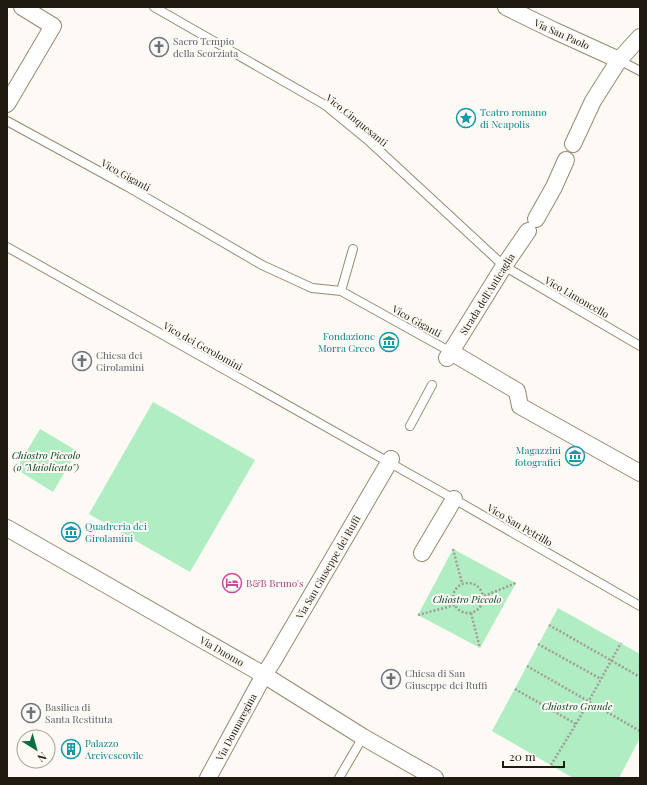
<svg xmlns="http://www.w3.org/2000/svg" width="647" height="785" font-family="'Playfair Display',serif">
<style>
.green{fill:#b1edc3}
.lines{fill:none;stroke-linecap:round;stroke-linejoin:round}
.lane-casing{stroke:#998972;stroke-width:10}
.street-casing{stroke:#998972;stroke-width:18}
.path{stroke:#a19c96;stroke-width:2.5;stroke-dasharray:2 2;stroke-linecap:butt}
.lane{stroke:#fff;stroke-width:8}
.street{stroke:#fff;stroke-width:16}
.labels{text-anchor:middle;dominant-baseline:central;stroke-width:4;stroke-linejoin:round;paint-order:stroke}
.street-label{font-size:10px;fill:#201a11;stroke:#fdf9f4}
.worship-label{font-size:10px;fill:#5b616d;stroke:#fdf9f4;text-anchor:start}
.culture-label{font-size:10px;fill:#0d838f;stroke:#fdf9f4;text-anchor:start}
.park-label{font-size:10px;font-style:italic;fill:#034524;stroke:#fdf9f4}
.hotel-label{font-size:10px;fill:#b23c85;stroke:#fdf9f4;text-anchor:start}
</style>
<rect width="100%" height="100%" fill="#fdf9f4"/>
<g class="green">
<polygon points="153,402 255,460 190,572 89,514"/>
<polygon points="40,429 77,451 53,492 16,469"/>
<polygon points="453,549 516,583 480,648 418,615"/>
<polygon points="558,608 640,654 640,738 619,778 573,778 492,731"/>
</g>
<g class="lines">
<g class="lane-casing">
<g id="lane">
<polyline points="154,7 325,105 370,142 504,266 640,346"/>
<polyline points="619,60 640,71"/>
<polyline points="7,121 128,187 262,265 312,288 341,291 451,352"/>
<polyline points="7,247 454,499 640,606"/>
<polyline points="341,291 353,249"/>
<polyline points="410,426 432,385"/>
<polyline points="339,778 363,737"/>
</g>
</g>
<g class="street-casing">
<g id="street">
<polyline points="506,7 553,30 619,60"/>
<polyline points="7,104 53,26 22,7"/>
<polyline points="573,144 593,101 619,60 640,37"/>
<polyline points="536,219 554,187 566,160"/>
<polyline points="451,352 517,391 520,406 640,473"/>
<polyline points="447,358 504,266 528,231"/>
<polyline points="7,528 264,675 363,737 435,778"/>
<polyline points="422,553 454,499"/>
<polyline points="208,778 264,675 273,661 391,459"/>
</g>
</g>
<g class="path">
<polyline points="453,549 462,583"/>
<circle cx="468" cy="598" r="15"/>
<polyline points="484,596 516,583"/>
<polyline points="471,613 480,648"/>
<polyline points="418,615 455,605"/>
<polyline points="549,625 640,677"/>
<polyline points="538,644 601,679"/>
<polyline points="527,666 640,731"/>
<polyline points="515,689 576,724"/>
<polyline points="551,765 576,724 621,643"/>
</g>
<use href="#lane" class="lane"/>
<use href="#street" class="street"/>
</g>
<defs>
<g id="church-ring" transform="scale(1)"><circle r="9.5" fill="#fdf9f4" stroke="#6b7280" stroke-width="1.5"/><path d="M-1.2-6h2.4v3.5h3.3v2.4h-3.3V6h-2.4V-.1h-3.3v-2.4h3.3Z" fill="#6b7280"/></g>
<g id="sight-ring" transform="scale(1)"><circle r="9.5" fill="#fdf9f4" stroke="#0f9aa8" stroke-width="1.5"/><path d="M0-6L1.8-2.2L6-1.7L2.9 1.2L3.7 5.4L0 3.3L-3.7 5.4L-2.9 1.2L-6-1.7L-1.8-2.2Z" fill="#0f9aa8"/></g>
<g id="museum-ring" transform="scale(1)"><circle r="9.5" fill="#fdf9f4" stroke="#0f9aa8" stroke-width="1.5"/><path d="M0-6L6-3V-2H-6V-3ZM-5-1h2V3h-2ZM-1-1h2V3h-2ZM3-1h2V3H3ZM-6 4H6V6H-6Z" fill="#0f9aa8"/></g>
<g id="hotel-ring" transform="scale(1)"><circle r="9.5" fill="#fdf9f4" stroke="#d1479c" stroke-width="1.5"/><path d="M-6-4.5h1.5V1H6V5H4.5V3h-9V5H-6ZM-4 0a1.8 1.8 0 1 1 3.6 0ZM.5 0V-2.5h3Q6-2.5 6 0Z" fill="#d1479c"/></g>
<g id="building-ring" transform="scale(1)"><circle r="9.5" fill="#fdf9f4" stroke="#0f9aa8" stroke-width="1.5"/><path d="M-4-6H4V6H1V3H-1V6H-4ZM-2.5-4.3h1.7v1.8h-1.7ZM.8-4.3h1.7v1.8H.8ZM-2.5-1h1.7V.8h-1.7ZM.8-1h1.7V.8H.8Z" fill="#0f9aa8"/></g>
</defs>
<g fill-rule="evenodd">
<use href="#church-ring" x="159" y="47"/>
<use href="#sight-ring" x="466" y="118"/>
<use href="#museum-ring" x="389" y="342"/>
<use href="#church-ring" x="82" y="361"/>
<use href="#museum-ring" x="575" y="456"/>
<use href="#museum-ring" x="71" y="532"/>
<use href="#hotel-ring" x="232" y="583"/>
<use href="#church-ring" x="391" y="679"/>
<use href="#church-ring" x="31" y="713"/>
<use href="#building-ring" x="71" y="749"/>
</g>
<g class="labels">
<g class="street-label">
<text transform="translate(562 34) rotate(24)">Via San Paolo</text>
<text transform="translate(357 120) rotate(39)">Vico Cinquesanti</text>
<text transform="translate(126 175) rotate(29)">Vico Giganti</text>
<text transform="translate(487 294) rotate(-58)">Strada dell'Anticaglia</text>
<text transform="translate(577 297) rotate(30)">Vico Limoncello</text>
<text transform="translate(417 321) rotate(29)">Vico Giganti</text>
<text transform="translate(203 346) rotate(29)">Vico dei Gerolomini</text>
<text transform="translate(520 525) rotate(30)">Vico San Petrillo</text>
<text transform="translate(328 567) rotate(-60)">Via San Giuseppe dei Ruffi</text>
<text transform="translate(222 651) rotate(30)">Via Duomo</text>
<text transform="translate(236 727) rotate(-62)">Via Donnaregina</text>
</g>
<g class="worship-label">
<text x="173" y="41">Sacro Tempio<tspan x="173" dy="12">della Scorziata</tspan></text>
<text x="96" y="355">Chiesa dei<tspan x="96" dy="12">Girolamini</tspan></text>
<text x="405" y="673">Chiesa di San<tspan x="405" dy="12">Giuseppe dei Ruffi</tspan></text>
<text x="45" y="707">Basilica di<tspan x="45" dy="12">Santa Restituta</tspan></text>
</g>
<g class="culture-label">
<text x="480" y="112">Teatro romano<tspan x="480" dy="12">di Neapolis</tspan></text>
<text x="375" y="336" text-anchor="end">Fondazione<tspan x="375" dy="12">Morra Greco</tspan></text>
<text x="561" y="450" text-anchor="end">Magazzini<tspan x="561" dy="12">fotografici</tspan></text>
<text x="85" y="526">Quadreria dei<tspan x="85" dy="12">Girolamini</tspan></text>
<text x="85" y="743">Palazzo<tspan x="85" dy="12">Arcivescovile</tspan></text>
</g>
<g class="park-label">
<text x="46" y="455">Chiostro Piccolo<tspan x="46" dy="12">(o "Maiolicato")</tspan></text>
<text x="467" y="599">Chiostro Piccolo</text>
<text x="577" y="706">Chiostro Grande</text>
</g>
<g class="hotel-label">
<text x="246" y="583">B&amp;B Bruno's</text>
</g>
</g>
<rect width="647" height="785" fill="none" stroke="#201a11" stroke-width="16"/>
<g transform="translate(36 749) rotate(143)"><circle r="19" fill="#fdf9f4" stroke="#a5a099"/>
<path d="M0-3L7 15L0 10L-7 15Z" fill="#0b6d43"/>
<text y="-6" font-size="11" font-weight="bold" text-anchor="middle" fill="#201a11">N</text>
</g>
<path d="M503 761v6h61v-6" fill="none" stroke="#201a11" stroke-width="2"/>
<text x="509" y="761" font-size="12" fill="#201a11" stroke="#fdf9f4" stroke-width="3" paint-order="stroke">20 m</text>
</svg>
